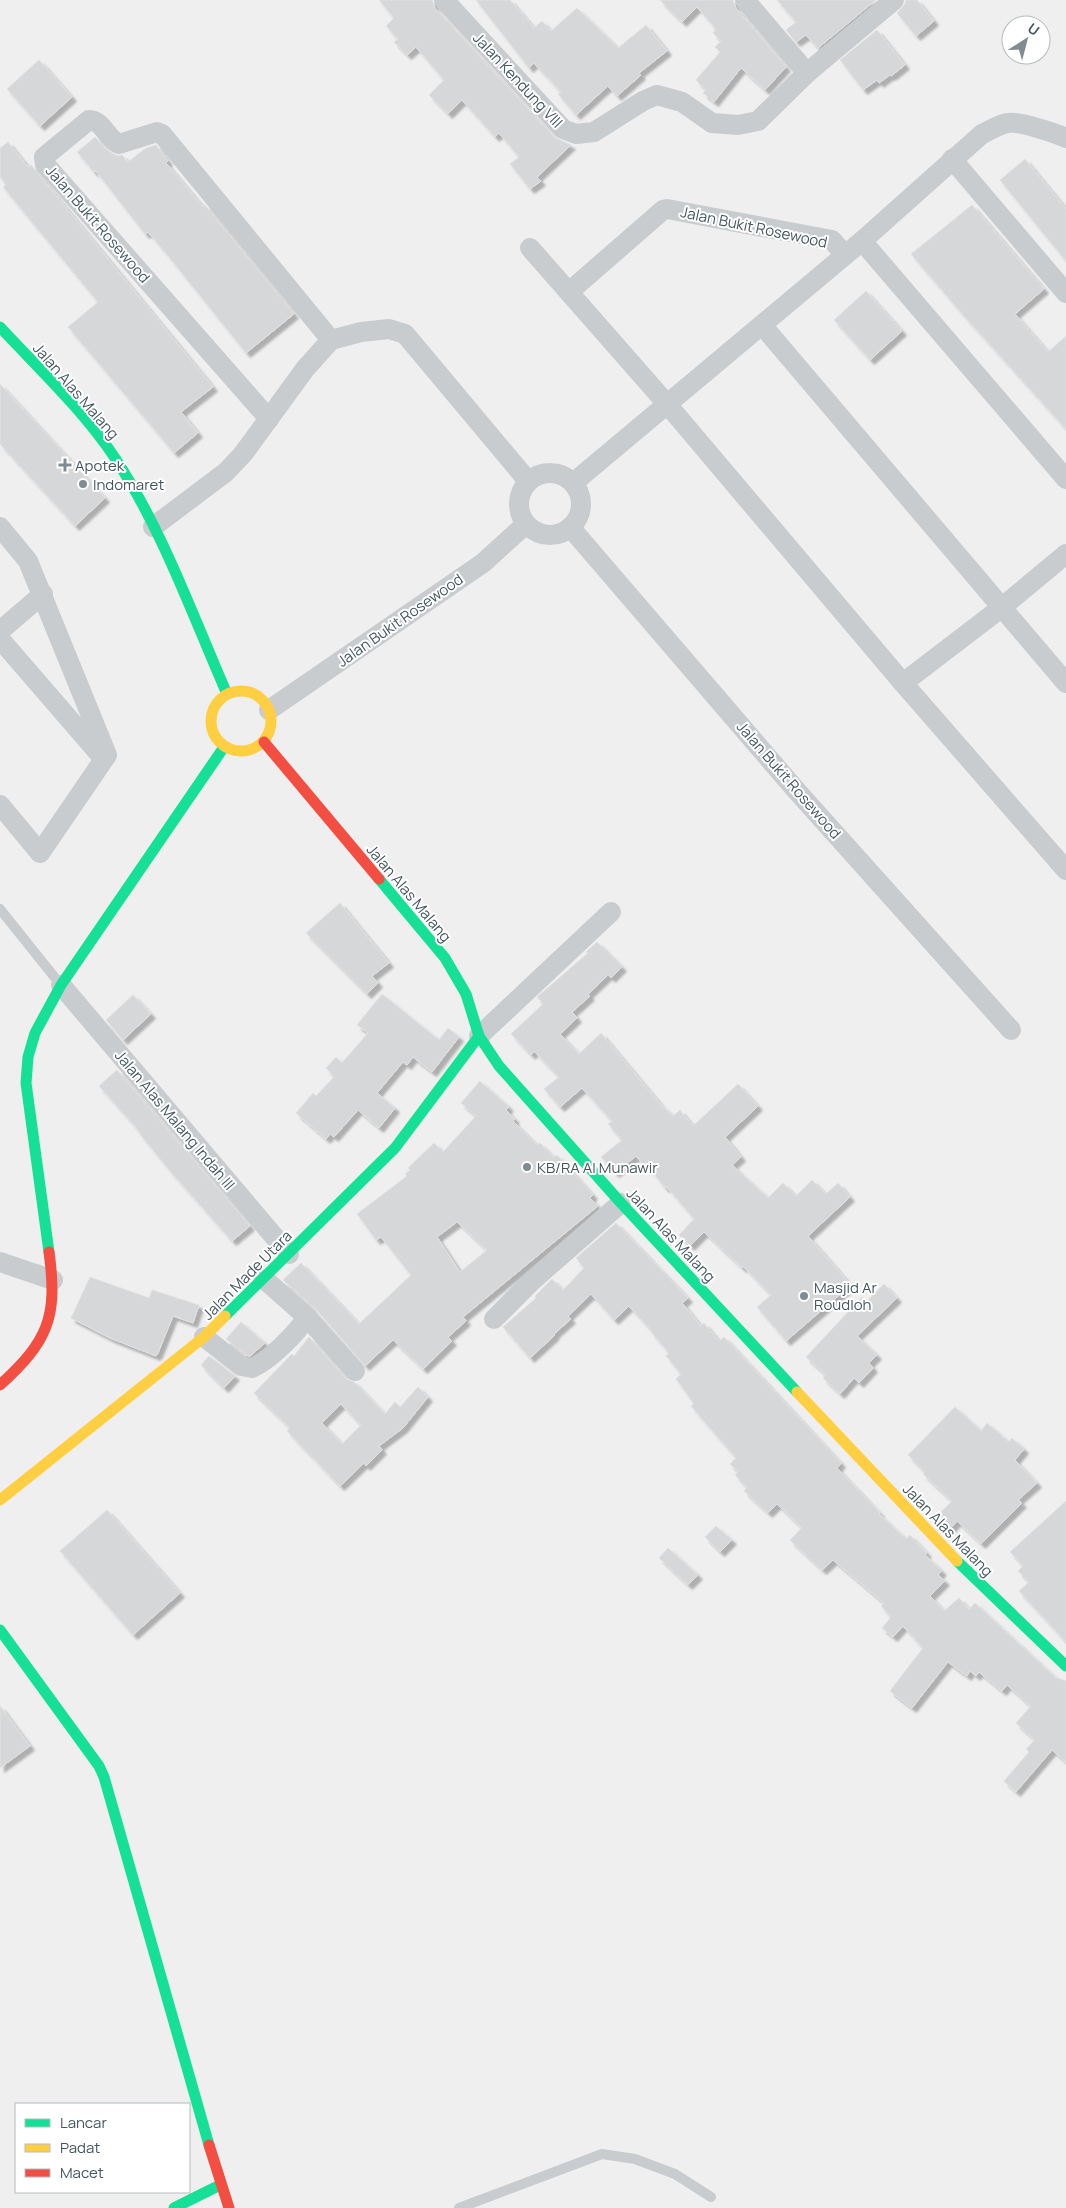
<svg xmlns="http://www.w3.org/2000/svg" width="1066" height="2208" font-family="Manrope,sans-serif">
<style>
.building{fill:#d6d7d8;stroke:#e1e1e2;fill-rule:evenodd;filter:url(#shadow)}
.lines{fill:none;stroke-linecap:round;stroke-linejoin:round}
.lane{stroke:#c8ccce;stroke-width:10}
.street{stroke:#c8ccce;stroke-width:20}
.fast{stroke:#16e098;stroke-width:11}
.slow{stroke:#ffcf43;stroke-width:11}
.jam{stroke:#f24e42;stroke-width:11}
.poi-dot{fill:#808c91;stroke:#fff;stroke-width:2}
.labels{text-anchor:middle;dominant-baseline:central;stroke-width:4;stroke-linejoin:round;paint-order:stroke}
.street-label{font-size:15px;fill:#44575e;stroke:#fff}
.poi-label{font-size:15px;fill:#44575e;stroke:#fff;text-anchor:start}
</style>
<defs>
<filter id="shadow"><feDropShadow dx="4.5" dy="4.5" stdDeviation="1" flood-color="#0004"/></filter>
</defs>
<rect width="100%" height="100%" fill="#f0efef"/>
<g class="building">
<polygon points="379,0 432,0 435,8 554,137 571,145 537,177 541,181 530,189 510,164 519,157 499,133 495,137 462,100 448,114 429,95 444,80 416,47 407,55 394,42 398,39 386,26 394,18"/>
<polygon points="476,0 510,0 534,28 542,21 551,31 577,8 618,48 646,25 667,51 639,73 641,75 617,96 608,86 576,115 558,94 561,92 534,63 529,68"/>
<polygon points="660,0 733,0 736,8 786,67 765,90 741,68 714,102 703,93 706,90 696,80 720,52 715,47 721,41 713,33 716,29 697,7 682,22"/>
<polygon points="777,0 876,0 818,48 806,35 796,42 786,30 796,22"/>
<polygon points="906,0 917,0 934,21 916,36 897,13 905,4"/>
<polygon points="877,30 905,65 891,76 890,75 879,83 877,80 863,90 840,60"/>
<polygon points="39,60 72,97 40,126 7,89"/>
<polygon points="95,137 107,150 117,156 122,155 128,162 146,148 156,145 168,161 166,163 203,207 205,205 294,314 246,353 165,252 148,232 145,234 95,170 94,172 77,152"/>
<polygon points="8,142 28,167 31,165 213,387 181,412 198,433 174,453 68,327 98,302 3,187 6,185 0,177 0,148"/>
<polygon points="1025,159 1066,209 1066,261 1000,180"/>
<polygon points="972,205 1044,289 1015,314 1048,352 1066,336 1066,429 964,316 911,254"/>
<polygon points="866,291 902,331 870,360 834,320"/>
<polygon points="0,384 105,498 75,526 0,444"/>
<polygon points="340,903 389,963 372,976 378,983 367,994 306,933"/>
<polygon points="597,942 622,967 611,978 608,975 588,994 590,996 572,1012 577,1018 560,1034 579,1054 601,1033 662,1106 673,1116 680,1110 693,1126 738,1084 758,1106 725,1137 741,1157 732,1165 768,1198 783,1183 796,1196 812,1180 826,1194 838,1183 850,1197 808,1236 851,1285 786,1341 757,1307 771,1295 743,1266 742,1268 704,1232 690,1246 679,1235 694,1219 666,1186 665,1188 647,1165 645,1167 636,1156 615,1173 601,1157 622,1140 608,1124 612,1121 582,1088 560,1107 544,1089 559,1077 534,1051 531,1055 511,1034 543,1004 537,997 588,953 586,952"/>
<polygon points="382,994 439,1040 448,1028 459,1037 432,1072 413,1057 407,1065 403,1062 377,1093 395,1108 379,1128 358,1110 334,1137 330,1134 326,1139 296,1113 313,1093 316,1096 334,1077 326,1068 336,1057 342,1063 368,1033 357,1025"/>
<polygon points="133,995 151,1014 123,1040 106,1020"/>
<polygon points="117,1070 250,1226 232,1241 170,1171 139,1133 140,1132 99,1086"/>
<path d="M480,1081L509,1107L506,1110L515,1119L513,1121L537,1145L540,1143L554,1158L557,1155L593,1195L590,1198L598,1206L463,1317L466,1321L448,1337L452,1341L423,1369L393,1340L365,1366L316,1309L283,1280L301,1263L359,1324L411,1275L381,1237L376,1240L357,1214L407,1176L405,1174L410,1170L408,1168L434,1143L443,1152L476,1116L461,1103ZM457,1222L487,1250L460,1272L437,1237Z"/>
<polygon points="616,1223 688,1298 682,1303 701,1326 704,1323 719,1341 724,1337 841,1463 837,1468 880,1513 879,1514 906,1539 910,1535 927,1553 925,1555 942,1571 938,1575 945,1581 930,1596 944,1611 959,1598 969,1609 975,1603 1055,1677 1066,1681 1066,1762 1052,1750 1016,1792 1004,1781 1029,1752 1026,1749 1035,1740 1016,1723 1031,1706 1007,1685 1002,1691 979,1672 976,1676 970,1671 967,1676 948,1662 912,1708 890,1691 923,1648 903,1626 893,1637 882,1628 891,1617 881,1606 884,1603 833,1560 822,1570 790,1540 802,1528 777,1504 768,1513 744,1491 747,1487 735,1475 738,1472 730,1464 736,1458 691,1406 694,1404 676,1379 681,1374 666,1356 669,1353 651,1332 652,1331 629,1306 614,1320 591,1294 568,1316 571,1319 554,1334 555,1335 530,1358 503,1327 536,1298 535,1296 552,1279 563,1290 584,1268 576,1258"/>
<polygon points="90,1277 149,1298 152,1290 199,1305 193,1323 173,1316 158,1353 156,1356 110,1338 71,1318"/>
<polygon points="884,1284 897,1298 857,1336 877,1355 869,1363 873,1368 859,1383 854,1378 840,1394 823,1378 826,1375 806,1357 862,1297 866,1302"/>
<polygon points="241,1322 265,1343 250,1356 246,1355 226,1339"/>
<path d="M309,1337L346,1379L354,1382L385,1414L395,1402L400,1407L418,1387L428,1397L403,1428L379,1446L382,1450L366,1466L364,1463L340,1486L287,1431L290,1428L254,1393L292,1354L294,1356ZM341,1404L361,1425L342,1444L322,1423Z"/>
<polygon points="209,1356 235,1376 224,1388 201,1365"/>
<polygon points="955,1407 981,1431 987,1423 1009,1442 1012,1438 1024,1449 1015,1460 1037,1483 1018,1500 1022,1503 981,1544 957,1521 949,1530 936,1517 952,1501 923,1474 925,1472 908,1455"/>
<polygon points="1066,1501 1066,1642 1019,1591 1029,1582 1018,1571 1023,1566 1010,1552"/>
<polygon points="107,1510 180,1593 133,1635 60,1551"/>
<polygon points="716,1526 732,1540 720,1552 705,1537"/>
<polygon points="668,1548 698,1575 688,1585 659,1558"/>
<polygon points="0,1706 30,1746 0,1768"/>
</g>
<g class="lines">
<g class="lane">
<polyline points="0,909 60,984"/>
<polyline points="459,2208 602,2154 635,2159 675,2174 711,2197"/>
</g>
<g class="street">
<polyline points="444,0 563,129 576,134 594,132 643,101 657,95 682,102 712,123 738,125 758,121 807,73 894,0"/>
<polyline points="745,0 807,73"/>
<polyline points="952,159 1066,293"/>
<polyline points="862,241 1066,479"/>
<polyline points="530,248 667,404 903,683 1066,870"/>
<polyline points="570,291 663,210 667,209 832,240 845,255"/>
<polyline points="762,325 1066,683"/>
<path d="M269,419L45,164L44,157L89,120C103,120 107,139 119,144L157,132L162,134L331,340"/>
<circle cx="550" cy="504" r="31"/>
<path d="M573,483L862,241L982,134C991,130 999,124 1008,123C1019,121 1055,133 1066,138"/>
<polyline points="0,527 28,561 107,755 40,853 0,805"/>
<polyline points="153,527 226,472 243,454 305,369 331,340 361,332 389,329 405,334 528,481"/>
<polyline points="570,527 795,789 1011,1030"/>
<polyline points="0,631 43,594"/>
<polyline points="0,639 102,757"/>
<polyline points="903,683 1001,608 1066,554"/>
<polyline points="269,710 483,563 526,524"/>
<polyline points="61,985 289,1254"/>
<polyline points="479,1036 611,912"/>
<polyline points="0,1262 53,1280"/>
<polyline points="264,1279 307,1317 355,1371"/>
<polyline points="494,1319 533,1280 621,1203"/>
<path d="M204,1337L241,1366L252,1368C269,1361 297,1333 307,1317"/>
</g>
<g class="fast">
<path d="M0,327C39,369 83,410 115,458C163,531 192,614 227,694"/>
<polyline points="379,879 445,958 466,994 479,1036 499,1066 621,1203 797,1392"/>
<polyline points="49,1252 26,1083 28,1057 35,1033 61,985 224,747"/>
<polyline points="225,1316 395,1148 479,1036"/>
<polyline points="957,1561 1066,1666"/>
<polyline points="0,1630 99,1766 104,1777 209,2145"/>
<polyline points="174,2208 220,2185"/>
</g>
<g class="slow">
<circle cx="241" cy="721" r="30"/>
<polyline points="797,1392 957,1561"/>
<polyline points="0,1500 204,1337 225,1316"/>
</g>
<g class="jam">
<polyline points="264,742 379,879"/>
<path d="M0,1385C48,1341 58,1318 49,1252"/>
<polyline points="209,2145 229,2208"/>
</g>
</g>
<g class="poi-dot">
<path d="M62.5 457.5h5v5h5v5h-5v5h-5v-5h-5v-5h5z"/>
<circle cx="83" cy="484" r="5"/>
<circle cx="527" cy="1167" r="5"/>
<circle cx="804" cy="1296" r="5"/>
</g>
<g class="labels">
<g class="street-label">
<text transform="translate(518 80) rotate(47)">Jalan Kendung VIII</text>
<text transform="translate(98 224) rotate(49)">Jalan Bukit Rosewood</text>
<text transform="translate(754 227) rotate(12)">Jalan Bukit Rosewood</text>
<text transform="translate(76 391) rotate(49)">Jalan Alas Malang</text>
<text transform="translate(400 620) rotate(-35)">Jalan Bukit Rosewood</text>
<text transform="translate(789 780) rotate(49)">Jalan Bukit Rosewood</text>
<text transform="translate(409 893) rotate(50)">Jalan Alas Malang</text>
<text transform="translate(175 1120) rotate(50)">Jalan Alas Malang Indah III</text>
<text transform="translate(671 1235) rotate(47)">Jalan Alas Malang</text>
<text transform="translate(247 1275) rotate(-45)">Jalan Made Utara</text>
<text transform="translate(948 1530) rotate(46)">Jalan Alas Malang</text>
</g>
<g class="poi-label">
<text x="75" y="465">Apotek</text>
<text x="93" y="484">Indomaret</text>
<text x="537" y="1167">KB/RA Al Munawir</text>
<text x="814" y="1287">Masjid Ar<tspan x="814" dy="17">Roudloh</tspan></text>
</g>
</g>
<rect x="15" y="2103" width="175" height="90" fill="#ffffff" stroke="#b4bcbf"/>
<rect x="25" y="2119" width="25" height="8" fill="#16e098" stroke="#b4bcbf"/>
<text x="60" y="2128" font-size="15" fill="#44575e">Lancar</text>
<rect x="25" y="2144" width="25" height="8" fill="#ffcf43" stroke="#b4bcbf"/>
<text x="60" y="2153" font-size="15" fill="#44575e">Padat</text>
<rect x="25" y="2169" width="25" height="8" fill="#f24e42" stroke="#b4bcbf"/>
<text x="60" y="2178" font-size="15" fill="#44575e">Macet</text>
<g transform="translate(1026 40) rotate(36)"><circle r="24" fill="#ffffff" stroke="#b4bcbf"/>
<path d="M0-4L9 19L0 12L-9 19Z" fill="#808c91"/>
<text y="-8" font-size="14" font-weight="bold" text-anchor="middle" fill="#44575e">U</text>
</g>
</svg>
